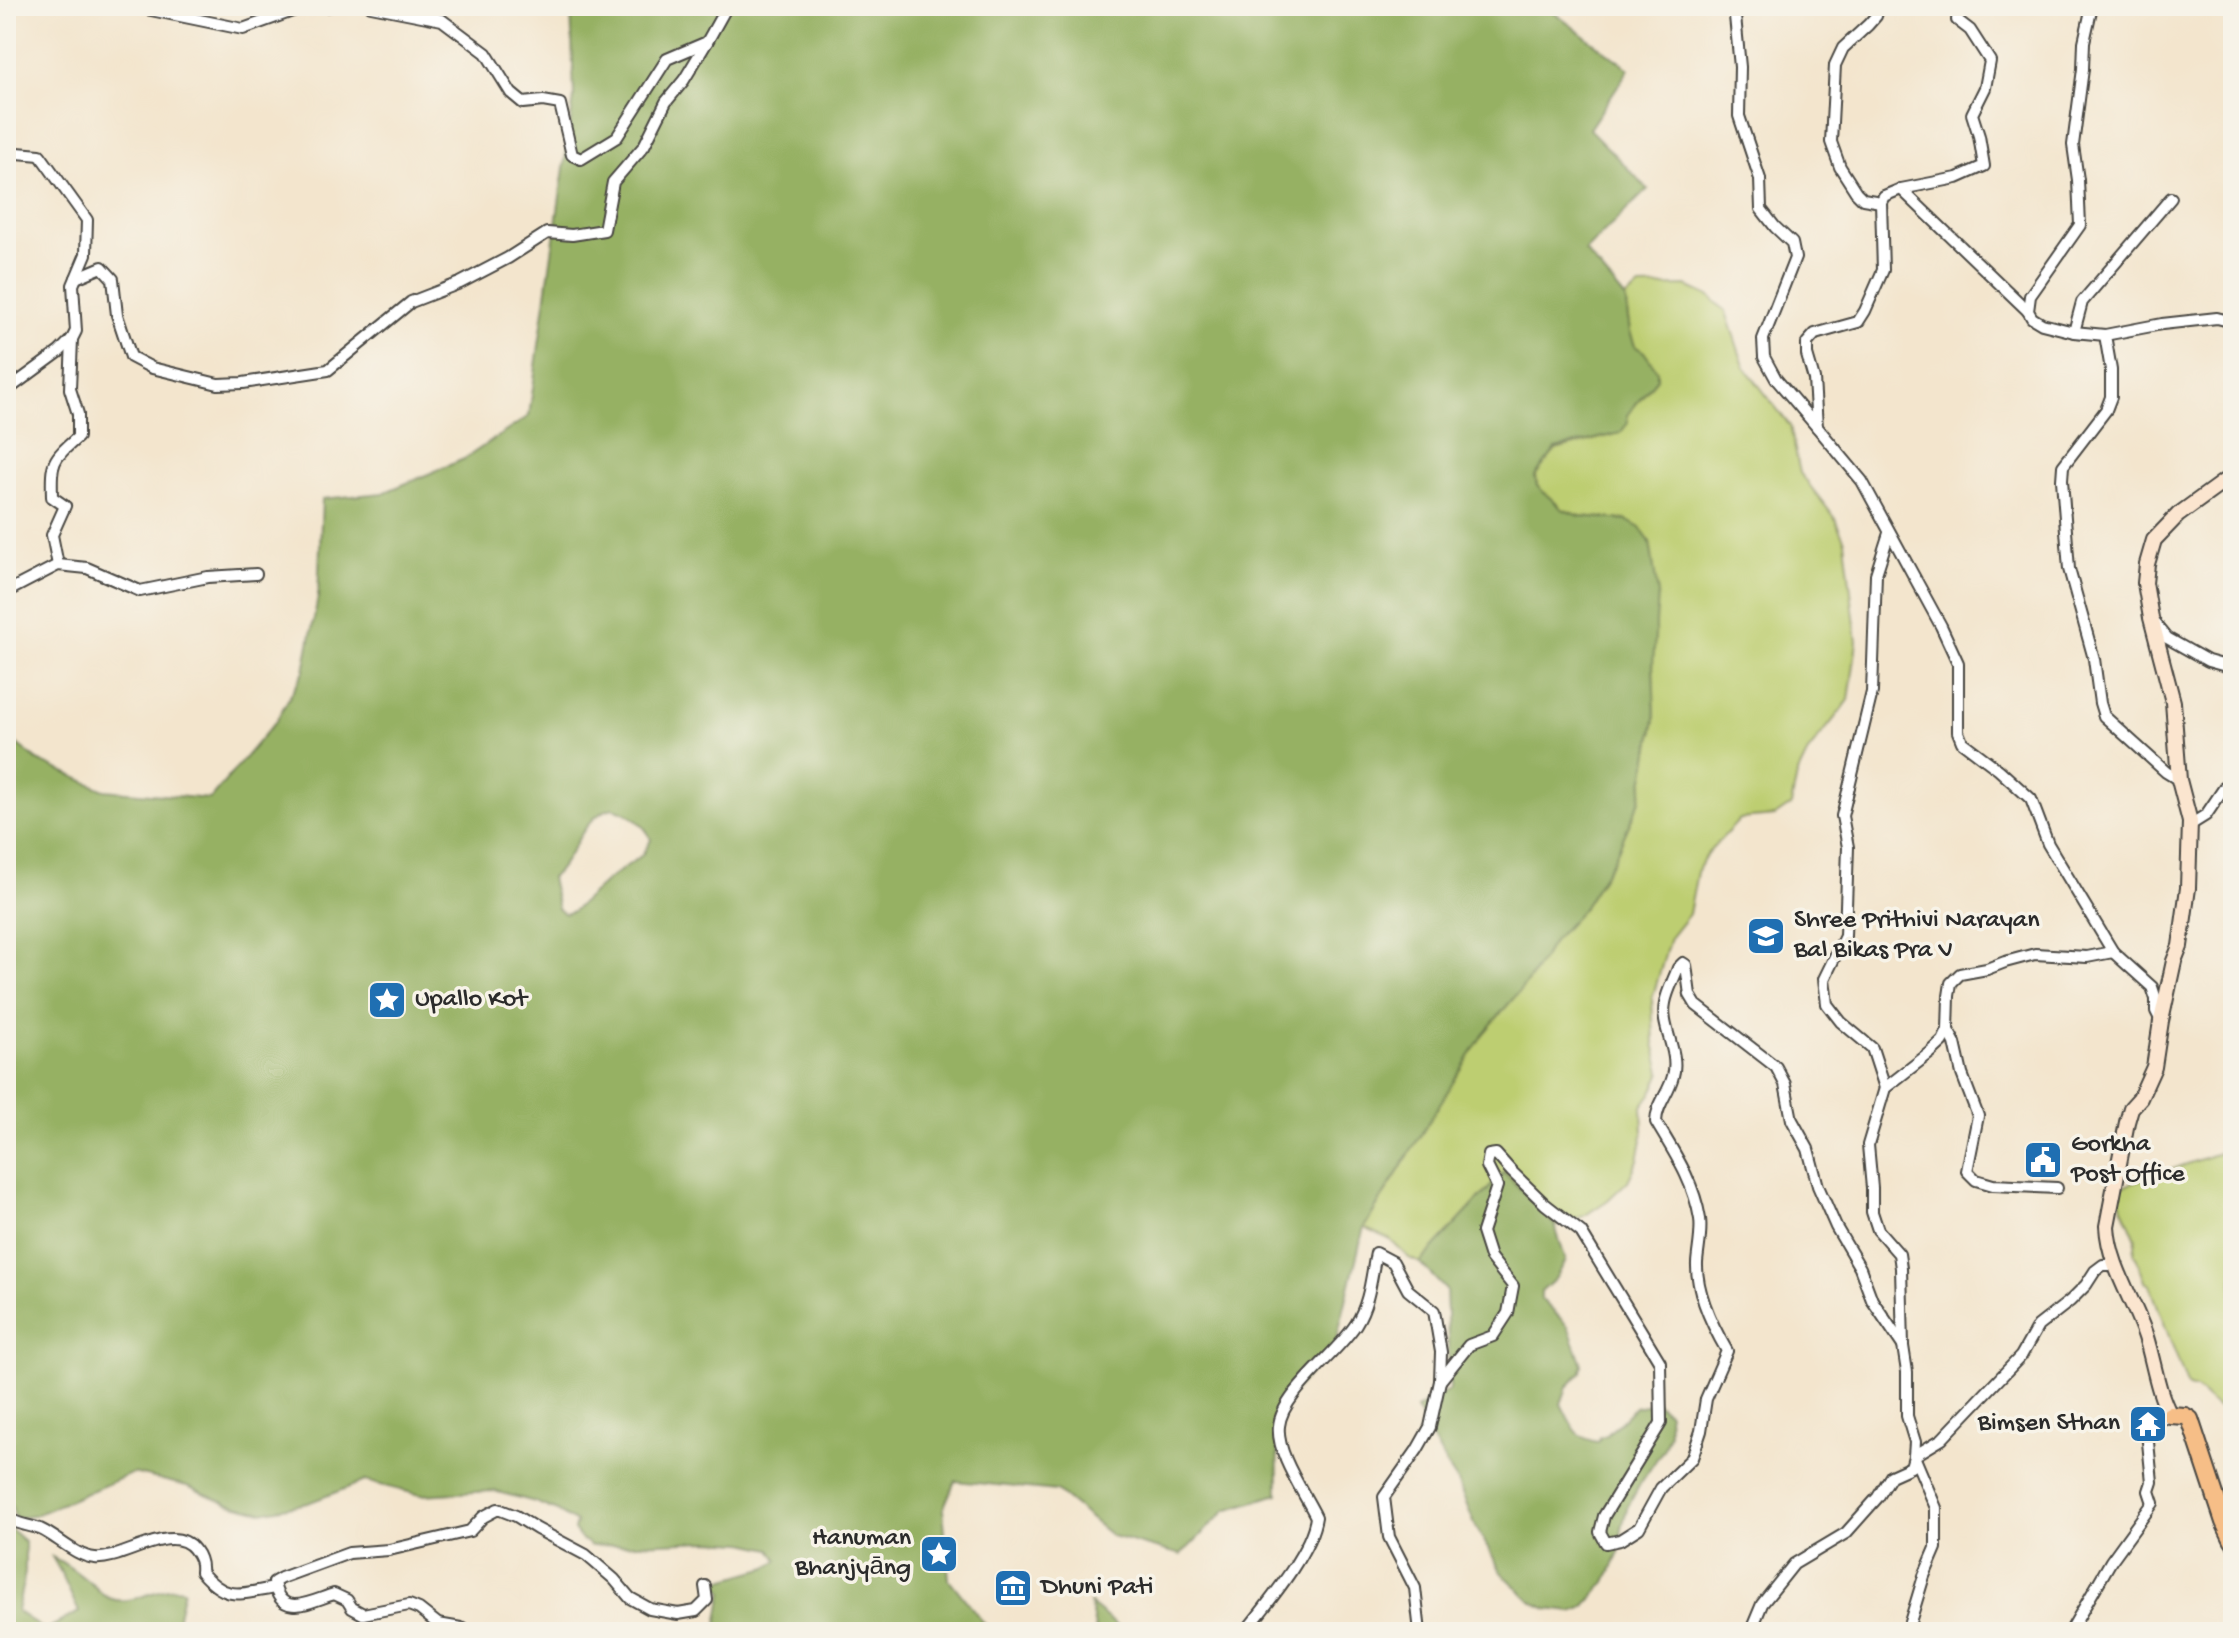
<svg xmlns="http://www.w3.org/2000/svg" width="2239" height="1638" font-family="'Gochi Hand',sans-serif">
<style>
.green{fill:#bdce71;stroke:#747c4e;stroke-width:2}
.forest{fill:#96b163;stroke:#606e47;stroke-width:2;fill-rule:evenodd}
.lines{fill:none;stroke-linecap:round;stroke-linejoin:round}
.street-casing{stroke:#494743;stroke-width:14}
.secondary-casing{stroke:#494743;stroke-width:18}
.primary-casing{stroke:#494743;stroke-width:20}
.street{stroke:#fff;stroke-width:10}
.secondary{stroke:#fbe5cf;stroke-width:14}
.primary{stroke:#f6be87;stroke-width:16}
.labels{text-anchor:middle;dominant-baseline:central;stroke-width:7;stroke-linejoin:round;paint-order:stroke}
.poi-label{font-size:26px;fill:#2b2b2b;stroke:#f7f3e8;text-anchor:start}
</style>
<rect width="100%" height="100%" fill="#f7f3e8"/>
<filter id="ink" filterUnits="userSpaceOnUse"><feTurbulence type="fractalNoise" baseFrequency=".0125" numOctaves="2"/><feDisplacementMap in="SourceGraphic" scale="16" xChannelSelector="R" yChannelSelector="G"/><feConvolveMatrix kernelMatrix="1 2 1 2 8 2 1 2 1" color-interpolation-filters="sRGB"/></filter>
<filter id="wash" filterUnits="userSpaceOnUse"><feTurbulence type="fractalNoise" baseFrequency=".006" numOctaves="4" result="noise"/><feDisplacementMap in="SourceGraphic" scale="32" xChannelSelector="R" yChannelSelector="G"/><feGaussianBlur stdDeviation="1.8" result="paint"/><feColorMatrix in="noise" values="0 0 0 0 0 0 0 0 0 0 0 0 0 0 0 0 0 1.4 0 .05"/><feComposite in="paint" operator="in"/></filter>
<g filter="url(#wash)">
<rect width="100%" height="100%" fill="#f3e5cd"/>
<g class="green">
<polygon points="1687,286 1711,297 1726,312 1744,366 1790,426 1800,473 1834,517 1845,541 1857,642 1849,700 1808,752 1797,775 1791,805 1775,816 1740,819 1707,854 1697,872 1689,914 1670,938 1652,999 1654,1043 1661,1072 1653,1091 1642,1106 1643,1134 1638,1160 1628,1181 1608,1200 1584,1216 1555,1226 1504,1172 1420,1263 1409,1258 1389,1239 1364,1228 1467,1058 1483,1034 1529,980 1554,940 1582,910 1613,861 1640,800 1655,719 1653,665 1626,520 1580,516 1562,509 1537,486 1536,473 1556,450 1620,433 1627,415 1657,378 1644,352 1635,346 1630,332 1625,298 1640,287"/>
<polygon points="2233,1148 2233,1421 2196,1389 2188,1387 2149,1283 2146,1283 2134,1252 2136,1239 2115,1189"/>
</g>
<g class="forest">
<path d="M571,6H1545L1629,69L1589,129L1648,189L1585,251L1625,298L1630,332L1635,346L1644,352L1657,370V378L1627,415L1628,423L1620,433L1556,449L1535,476L1537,486L1562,509L1580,516L1626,520L1640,528L1650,542L1658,594L1653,665L1655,719L1640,800L1613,861L1582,910L1554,940L1529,980L1483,1034L1364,1227L1335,1346L1277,1410L1278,1494L1226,1510L1181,1555L1112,1536L1057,1491L955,1481L943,1509L949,1579L991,1632H716L723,1591L715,1582L768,1567L778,1560L771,1549L744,1543L707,1541L591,1546L581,1539L574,1530L576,1523L557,1511L535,1502L494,1491L420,1495L365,1481L308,1503L262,1512L229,1504L187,1486L133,1473L33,1516L15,1518L9,1496L6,1493V735L37,760L104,790L210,799L276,721L304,671L318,597L322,499L383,493L464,459L529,416L574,97ZM613,808C627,812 647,825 651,840L642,855L606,881L573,911L565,914L558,909L551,878C575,858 580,816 613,808Z"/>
<path d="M1504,1172L1555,1226L1566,1261L1555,1279L1541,1292V1299L1568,1326L1582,1364L1581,1372L1567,1387L1561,1404C1571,1423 1575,1439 1598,1442L1600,1437L1607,1435L1635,1407L1657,1403L1668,1413L1669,1434L1664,1448L1640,1484L1627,1508L1622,1528L1619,1553L1606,1582L1583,1608L1572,1612L1547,1609L1532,1602L1502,1573L1475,1525L1457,1481L1447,1466L1416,1409L1450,1390L1446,1290L1420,1263Z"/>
<path d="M6,1525L25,1542V1573L17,1611L45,1630L79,1612L60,1571L52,1557C68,1564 80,1575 94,1586C98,1590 104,1596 109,1598C132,1608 158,1584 184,1589L178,1616L181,1632H6Z"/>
<polygon points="1090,1604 1125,1632 1096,1632"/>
</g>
</g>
<g filter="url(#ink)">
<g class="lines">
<g class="street-casing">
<g id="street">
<polyline points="137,6 146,9 243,29 301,8 332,6"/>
<polyline points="371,6 442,20 486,53 511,93 523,103 543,101 560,104 572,155 581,159 617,137 667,59 707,42 727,6"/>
<polyline points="1734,6 1740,67 1739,116 1760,179 1761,209 1775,227 1792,243 1795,258 1763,339 1764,357 1776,379 1817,427"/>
<polyline points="1879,6 1876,16 1868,25 1843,48 1835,65 1831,142 1840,167 1856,192 1863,199 1881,202"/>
<polyline points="2092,6 2084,42 2083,69 2073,145 2078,180 2080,225 2030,296 2028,311 2032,318 2042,324 2074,332 2105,335"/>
<path d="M6,152L40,155L87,220L86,254L73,285L76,331L72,339L70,389L78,414V437C52,460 51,461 52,497L65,506L52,535L58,565"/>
<polyline points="1901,189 1957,178 1984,166 1979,136 1972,114 1985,88 1990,61 1970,30 1957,20 1959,6"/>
<polyline points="76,278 102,267 113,279 117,315 131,357 152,368 218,384 243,383 328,370 411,302 460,283 508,258 547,233 572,235 604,230 613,182 644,146 666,102 684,80 707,42"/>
<polyline points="2028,311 1901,189 1884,196 1881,202 1883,270 1865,311 1858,322 1815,334 1807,343 1807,355 1814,379 1817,427 1862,481 1941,626 1958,663 1958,732 1962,742 1999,770 2031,799 2048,844 2113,952 2152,987 2156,999 2156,1011 2161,1021"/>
<polyline points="2074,332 2082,302 2171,198"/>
<polyline points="6,391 59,352 72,339"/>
<polyline points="6,592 58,565 87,568 140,591 208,577 256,574"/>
<polyline points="2154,622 2167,638 2208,661 2233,668"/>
<polyline points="2179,780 2166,772 2104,716 2100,703 2094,659 2069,569 2062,480 2063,466 2106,410 2111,397 2111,370 2105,335 2162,324 2217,318 2233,322"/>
<polyline points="2190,825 2206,815 2233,775"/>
<polyline points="1885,1088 1872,1048 1841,1022 1827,1004 1824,979 1845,936 1848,847 1842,816 1872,692 1876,574 1889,533"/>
<polyline points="2057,1188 1993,1185 1976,1180 1967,1171 1978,1116 1962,1074 1955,1043 1948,1030 1949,996 1951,983 1960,974 1987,969 2005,962 2035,954 2087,957 2113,952"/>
<path d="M1440,1381L1469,1345L1493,1336L1508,1313L1513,1286L1490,1257L1482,1232L1497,1186L1487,1166L1489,1155L1496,1154L1512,1172L1545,1204L1581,1232L1660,1362L1661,1423L1604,1516L1600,1532L1606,1543L1620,1540L1639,1528L1661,1488L1692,1458L1701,1431L1706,1399L1727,1351C1713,1327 1696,1293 1697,1263C1698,1249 1702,1233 1700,1219C1694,1182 1675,1154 1656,1122C1656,1105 1669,1093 1673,1076C1680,1051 1660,1028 1665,1003C1667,991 1674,979 1678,968L1683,963L1686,965L1690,995L1696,1005L1776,1067L1785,1084L1792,1120L1808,1149L1818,1186L1836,1227L1860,1268L1872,1300L1903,1346"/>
<path d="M6,1516C16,1525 27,1524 40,1529C58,1537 75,1556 95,1558C123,1561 172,1521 194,1549C200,1557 202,1563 201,1572C228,1603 240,1593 275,1588"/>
<path d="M471,1632L461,1628L438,1624L419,1609L409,1605L363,1614L352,1608L347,1600L334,1594C311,1601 280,1620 274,1582L281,1578L349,1553L389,1550L470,1531L483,1517L498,1509L516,1516L537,1529L586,1555L614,1579L630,1598L650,1609L678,1614L696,1611L707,1600L705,1586"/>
<path d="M1245,1632C1267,1604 1312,1551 1316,1517C1304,1492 1276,1454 1279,1426C1282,1393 1338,1353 1356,1324C1370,1302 1371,1277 1376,1253L1393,1262L1408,1290L1434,1311L1441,1352L1440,1381L1430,1427L1417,1450L1384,1497L1389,1537L1415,1588L1420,1632"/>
<polyline points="1747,1632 1752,1628 1762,1604 1794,1564 1846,1533 1878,1497 1891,1476 1911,1467 1914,1456 1942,1439 2021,1356 2038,1326 2070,1301 2086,1285 2095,1271 2103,1265 2115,1265"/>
<polyline points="1907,1632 1924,1576 1936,1548 1936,1508 1914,1456 1915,1442 1907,1416 1907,1372 1903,1346 1901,1268 1899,1254 1878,1230 1872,1212 1872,1188 1868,1145 1885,1088 1930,1053 1943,1041 1948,1030"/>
<polyline points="2070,1632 2111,1561 2153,1503 2149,1491 2152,1482 2147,1432 2155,1423 2170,1415"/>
</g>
</g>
<g class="secondary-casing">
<path id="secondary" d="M2170,1415C2157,1391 2154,1363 2146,1337C2134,1300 2109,1266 2107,1226L2127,1122L2131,1108L2140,1098L2154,1067L2161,1021L2174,961L2180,946L2188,888L2190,822L2179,780L2173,702L2151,618L2145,583L2147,564L2154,540L2178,515L2233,475"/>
</g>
<g class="primary-casing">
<polyline id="primary" points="2170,1415 2185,1416 2190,1419 2224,1522 2233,1541"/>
</g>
<use href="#street" class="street"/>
<use href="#secondary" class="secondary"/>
<use href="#primary" class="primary"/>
</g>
</g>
<defs>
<g id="school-square" transform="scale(2)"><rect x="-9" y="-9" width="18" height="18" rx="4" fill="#1f6fb2" stroke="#f7f3e8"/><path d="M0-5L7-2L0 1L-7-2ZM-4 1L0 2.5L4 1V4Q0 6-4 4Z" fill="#fff"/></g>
<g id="sight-square" transform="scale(2)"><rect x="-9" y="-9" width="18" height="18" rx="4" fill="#1f6fb2" stroke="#f7f3e8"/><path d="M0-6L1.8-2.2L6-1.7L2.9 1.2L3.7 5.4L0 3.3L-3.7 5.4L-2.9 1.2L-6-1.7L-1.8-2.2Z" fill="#fff"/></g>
<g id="civic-square" transform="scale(2)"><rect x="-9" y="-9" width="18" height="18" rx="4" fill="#1f6fb2" stroke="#f7f3e8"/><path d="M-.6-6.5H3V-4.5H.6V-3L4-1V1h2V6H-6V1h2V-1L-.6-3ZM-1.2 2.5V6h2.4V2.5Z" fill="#fff"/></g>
<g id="temple-square" transform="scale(2)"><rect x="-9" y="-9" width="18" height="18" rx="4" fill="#1f6fb2" stroke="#f7f3e8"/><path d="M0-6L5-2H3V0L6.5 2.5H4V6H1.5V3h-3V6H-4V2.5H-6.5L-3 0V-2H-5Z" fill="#fff"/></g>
<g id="museum-square" transform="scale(2)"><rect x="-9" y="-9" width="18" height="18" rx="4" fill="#1f6fb2" stroke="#f7f3e8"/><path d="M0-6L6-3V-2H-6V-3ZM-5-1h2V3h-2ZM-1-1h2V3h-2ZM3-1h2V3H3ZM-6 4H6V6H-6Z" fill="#fff"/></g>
</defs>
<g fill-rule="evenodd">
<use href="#school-square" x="1766" y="936"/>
<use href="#sight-square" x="387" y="1000"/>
<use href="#civic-square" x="2043" y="1160"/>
<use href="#temple-square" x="2148" y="1424"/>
<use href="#sight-square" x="939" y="1554"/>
<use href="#museum-square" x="1013" y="1588"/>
</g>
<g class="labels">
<g class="poi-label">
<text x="1794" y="921">Shree Prithivi Narayan<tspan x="1794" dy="30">Bal Bikas Pra V</tspan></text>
<text x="415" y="1000">Upallo Kot</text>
<text x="2071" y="1145">Gorkha<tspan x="2071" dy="30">Post Office</tspan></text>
<text x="2120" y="1424" text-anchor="end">Bimsen Sthan</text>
<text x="911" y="1539" text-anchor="end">Hanuman<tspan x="911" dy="30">Bhanjyāng</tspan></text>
<text x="1041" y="1588">Dhuni Pati</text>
</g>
</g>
<rect width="2239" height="1638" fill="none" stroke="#f7f3e8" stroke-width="32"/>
</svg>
